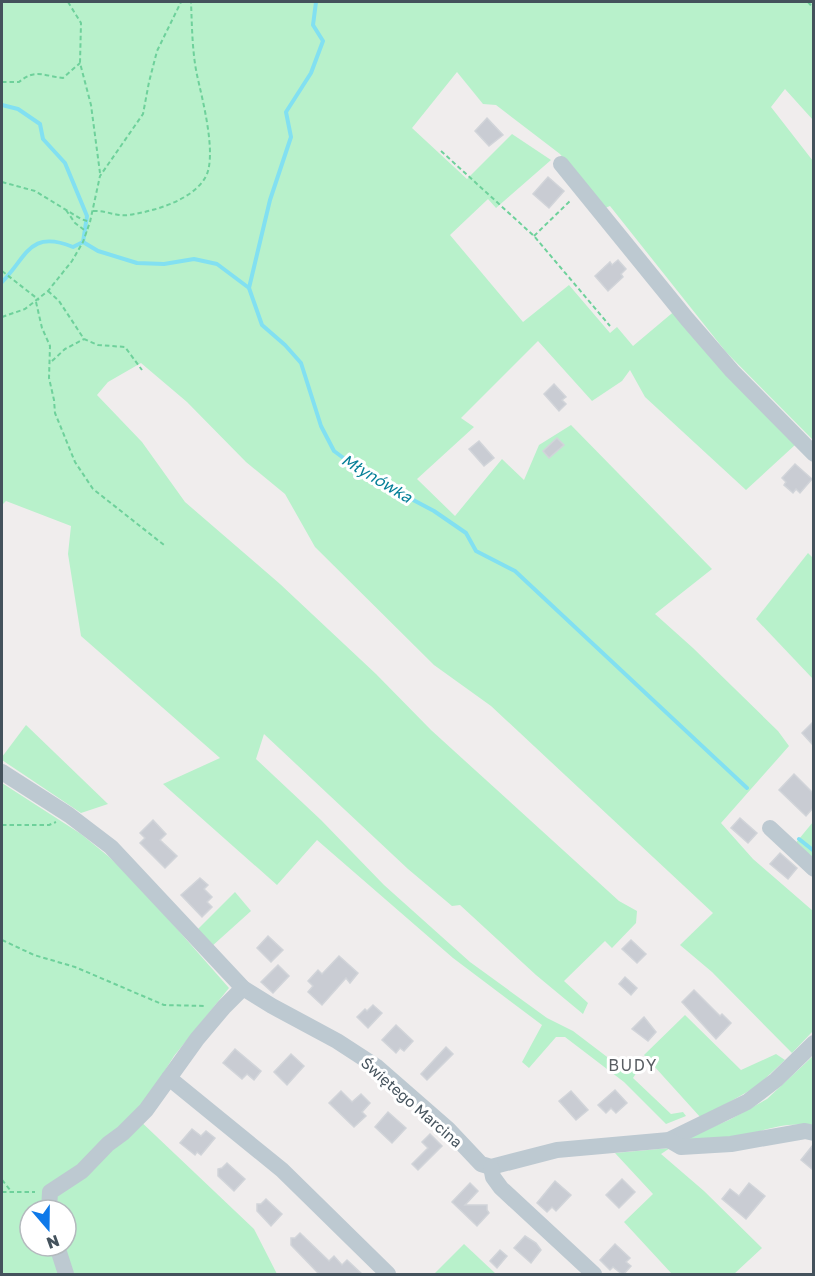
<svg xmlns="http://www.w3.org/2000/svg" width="815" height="1276" font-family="'Golos Text',sans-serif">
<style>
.green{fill:#b8f1cb;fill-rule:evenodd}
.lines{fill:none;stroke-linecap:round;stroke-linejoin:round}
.stream{stroke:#82e0f1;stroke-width:4}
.building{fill:#c9ccd3;stroke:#d1d4d9;stroke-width:1.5}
.path{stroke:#6ed19b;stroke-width:2;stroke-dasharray:4.5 3;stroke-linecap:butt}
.minor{stroke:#bdc9d1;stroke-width:16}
.labels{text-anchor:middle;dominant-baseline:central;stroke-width:6;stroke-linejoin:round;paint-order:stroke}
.street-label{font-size:15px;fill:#44525c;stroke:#fff}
.water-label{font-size:16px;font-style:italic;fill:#068098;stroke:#fff}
.neighbourhood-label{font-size:16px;letter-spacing:1.5px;fill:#595e63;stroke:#fff}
</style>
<rect width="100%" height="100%" fill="#f0eded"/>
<g class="green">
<polygon points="2,2 813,2 813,120 785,89 771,107 813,161 813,440 726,352 610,206 605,208 560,154 496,105 483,104 457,72 412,128 467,179 512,134 551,160 496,208 488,199 450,235 523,322 569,285 610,333 617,327 633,346 677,309 795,445 746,490 645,397 630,370 622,381 592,401 538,341 461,418 474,427 417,479 455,516 502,459 524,480 539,445 571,425 712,569 655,614 693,648 778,731 789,746 721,823 753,859 813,911 813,1031 792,1053 712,972 680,945 713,913 491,706 434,665 315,547 285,494 246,462 187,402 141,363 108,382 97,395 142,442 185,502 280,584 376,674 431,730 619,901 637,911 636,923 612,948 605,941 564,981 588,1003 583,1014 536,975 460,905 452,906 408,869 264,734 256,759 321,820 384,885 470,962 547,1018 573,1031 619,1066 630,1058 640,1067 633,1078 671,1114 683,1112 686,1116 666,1124 624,1082 565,1037 556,1037 529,1068 522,1062 542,1025 453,958 317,840 277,885 163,784 220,758 81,636 68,554 71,526 6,501 2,505"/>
<polygon points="808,553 814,559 813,679 756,619"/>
<polygon points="26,725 108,804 81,813 2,760 2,757"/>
<path d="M2,783L81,834L108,856L134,880L229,988L174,1056L136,1117L254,1229L277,1274H2ZM30,1210H66V1246H30Z"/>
<polygon points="813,822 813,865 794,845"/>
<polygon points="235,892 251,911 211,947 196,931"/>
<polygon points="685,1015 741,1070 776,1054 785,1060 756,1087 701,1118 644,1055"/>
<path d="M813,1056V1127C792,1120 766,1130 744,1135C726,1139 707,1140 688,1143L686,1138L729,1120L767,1099Z"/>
<polygon points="670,1148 661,1154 704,1191 762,1248 734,1274 672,1274 624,1222 653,1194 615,1153"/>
<polygon points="464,1244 496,1274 434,1274"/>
</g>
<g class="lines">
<g class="stream">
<polyline points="2,105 18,109 40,124 43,139 65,163 87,216 83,242 98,251 137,263 164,264 194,259 217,264 249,288 262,325 285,345 301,363 321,426 334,451 368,476 434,511 466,533 476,551 515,571 747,788"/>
<path d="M2,282C27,257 29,229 73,247L83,242"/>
<polyline points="249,288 270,200 291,137 286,112 311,73 323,41 313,25 316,2"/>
<polyline points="799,839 814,851"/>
</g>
</g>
<g class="building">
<polygon points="487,118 503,135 489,146 475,131"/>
<polygon points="548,177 564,191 549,208 533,194"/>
<polygon points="618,260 626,269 621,274 623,277 608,291 595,276 610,262 612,265"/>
<polygon points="554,384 566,397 562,400 566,404 559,411 544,394"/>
<polygon points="557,438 564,445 549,458 543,451"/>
<polygon points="479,441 494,458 484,466 469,449"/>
<polygon points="795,464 812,479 800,493 796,489 793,493 784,485 786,482 782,478"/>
<polygon points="813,722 813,745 802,733"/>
<polygon points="794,774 813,793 813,808 806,816 779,790"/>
<polygon points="740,818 757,833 748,843 731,828"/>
<polygon points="153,820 166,834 160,840 177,856 165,868 140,843 145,838 140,833"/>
<polygon points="780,853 797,868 788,879 770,864"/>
<polygon points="200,878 208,885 204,889 212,897 207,902 212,907 202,917 181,895"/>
<polygon points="268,936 283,950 271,962 257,948"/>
<polygon points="631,940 646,954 637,963 622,949"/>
<polygon points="339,956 358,973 350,983 346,978 322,1005 308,992 313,986 308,981 318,970 322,974"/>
<polygon points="278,965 289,976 273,993 261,982"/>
<polygon points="625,977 637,988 631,995 619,984"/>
<polygon points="694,990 720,1016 722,1014 731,1023 716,1039 682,1002"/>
<polygon points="373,1005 382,1013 368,1028 357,1017 365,1009 367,1011"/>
<polygon points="644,1017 656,1032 648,1041 632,1029"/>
<polygon points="396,1025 413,1041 404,1051 400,1048 396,1053 382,1040"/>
<polygon points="446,1047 453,1054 427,1080 421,1074"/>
<polygon points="235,1049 261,1071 254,1080 247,1074 242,1079 223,1063"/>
<polygon points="291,1054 304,1066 287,1085 274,1072"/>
<polygon points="615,1090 627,1103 616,1113 611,1108 606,1113 598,1105"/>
<polygon points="341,1091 352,1102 361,1094 370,1103 362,1112 366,1116 354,1127 329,1103"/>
<polygon points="571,1091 588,1110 576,1120 559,1101"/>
<polygon points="388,1112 406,1128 392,1143 375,1127"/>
<polygon points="192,1129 201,1136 206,1131 215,1138 201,1155 197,1152 195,1155 180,1143"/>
<polygon points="430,1134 442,1146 418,1170 412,1164 428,1148 422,1142"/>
<polygon points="813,1145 813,1170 801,1160"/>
<polygon points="227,1163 245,1179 234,1191 218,1176 218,1169 222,1168"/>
<polygon points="622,1179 635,1192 619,1208 606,1195"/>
<polygon points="555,1181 571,1195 556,1211 552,1207 547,1212 537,1203"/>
<polygon points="470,1183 478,1191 465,1205 487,1205 487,1210 489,1213 477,1226 452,1202"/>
<polygon points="749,1183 765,1196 746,1219 722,1199 730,1189 739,1196"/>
<polygon points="266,1199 282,1214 271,1226 257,1211 257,1204 261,1204"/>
<polygon points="300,1233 329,1261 334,1256 342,1265 347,1260 363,1275 320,1275 291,1245 291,1238 295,1238"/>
<polygon points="525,1236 536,1243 541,1250 531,1263 514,1248"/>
<polygon points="615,1244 630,1258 626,1262 631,1266 623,1275 613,1267 610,1270 600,1260"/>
<polygon points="500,1250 507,1256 497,1268 490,1261"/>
</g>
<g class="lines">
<g class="path">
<polyline points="68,2 81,23 80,63 91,105 100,173"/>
<polyline points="808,2 814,9"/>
<path d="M2,82H19C36,68 43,76 63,78L80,63"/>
<polyline points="441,151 534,236 610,326"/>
<polyline points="2,182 35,191 81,219 90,222"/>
<polyline points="66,210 75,223 87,232"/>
<path d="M93,211C106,210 116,217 129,215C154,211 191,201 205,178C218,157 202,98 197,75C192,51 192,25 191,2"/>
<polyline points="534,236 571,200"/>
<polyline points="2,271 39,300"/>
<polyline points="48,291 59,301 84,339 98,345 125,347 142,370"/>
<polyline points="36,302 42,328 50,346 49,378 54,400 55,413 75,462 93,489 164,545"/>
<polyline points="2,317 25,309 48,291 72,261 83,242 90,222 100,176 143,114 149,82 157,51 181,2"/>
<polyline points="52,361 65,349 84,339"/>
<polyline points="2,825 49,825 56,822"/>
<polyline points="2,940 34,955 75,967 164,1005 205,1006"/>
<polyline points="2,1180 11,1191"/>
<polyline points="2,1192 35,1192"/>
</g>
<g class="minor">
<polyline points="561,164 687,319 732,371 814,454"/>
<polyline points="2,772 69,815 111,847 243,988 272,1006 337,1041 377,1067 448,1129 481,1164 491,1167 557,1150 669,1140 747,1102 776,1080 814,1043"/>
<polyline points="770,828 814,869"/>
<polyline points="169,1078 282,1170 388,1274"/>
<polyline points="669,1140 681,1147 731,1144 805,1131 814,1133"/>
<polyline points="491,1167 493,1177 501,1188 594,1274"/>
<polyline points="49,1210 50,1192 82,1171 108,1144 123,1133 146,1110 197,1039 224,1007 243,988"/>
<polyline points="57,1246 66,1274"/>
</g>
</g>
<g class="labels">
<g class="street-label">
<text transform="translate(412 1102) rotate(41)">Świętego Marcina</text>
</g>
<g class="water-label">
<text transform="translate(377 478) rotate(31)">Młynówka</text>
</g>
<g class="neighbourhood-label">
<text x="633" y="1065">BUDY</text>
</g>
</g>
<rect width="815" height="1276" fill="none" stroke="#44525c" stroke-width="6"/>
<g transform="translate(48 1228) rotate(160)"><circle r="28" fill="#ffffff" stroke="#b4babe" stroke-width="1.5"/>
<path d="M0-4.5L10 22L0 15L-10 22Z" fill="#0e79e9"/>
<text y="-9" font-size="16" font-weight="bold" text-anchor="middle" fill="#44525c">N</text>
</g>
</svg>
